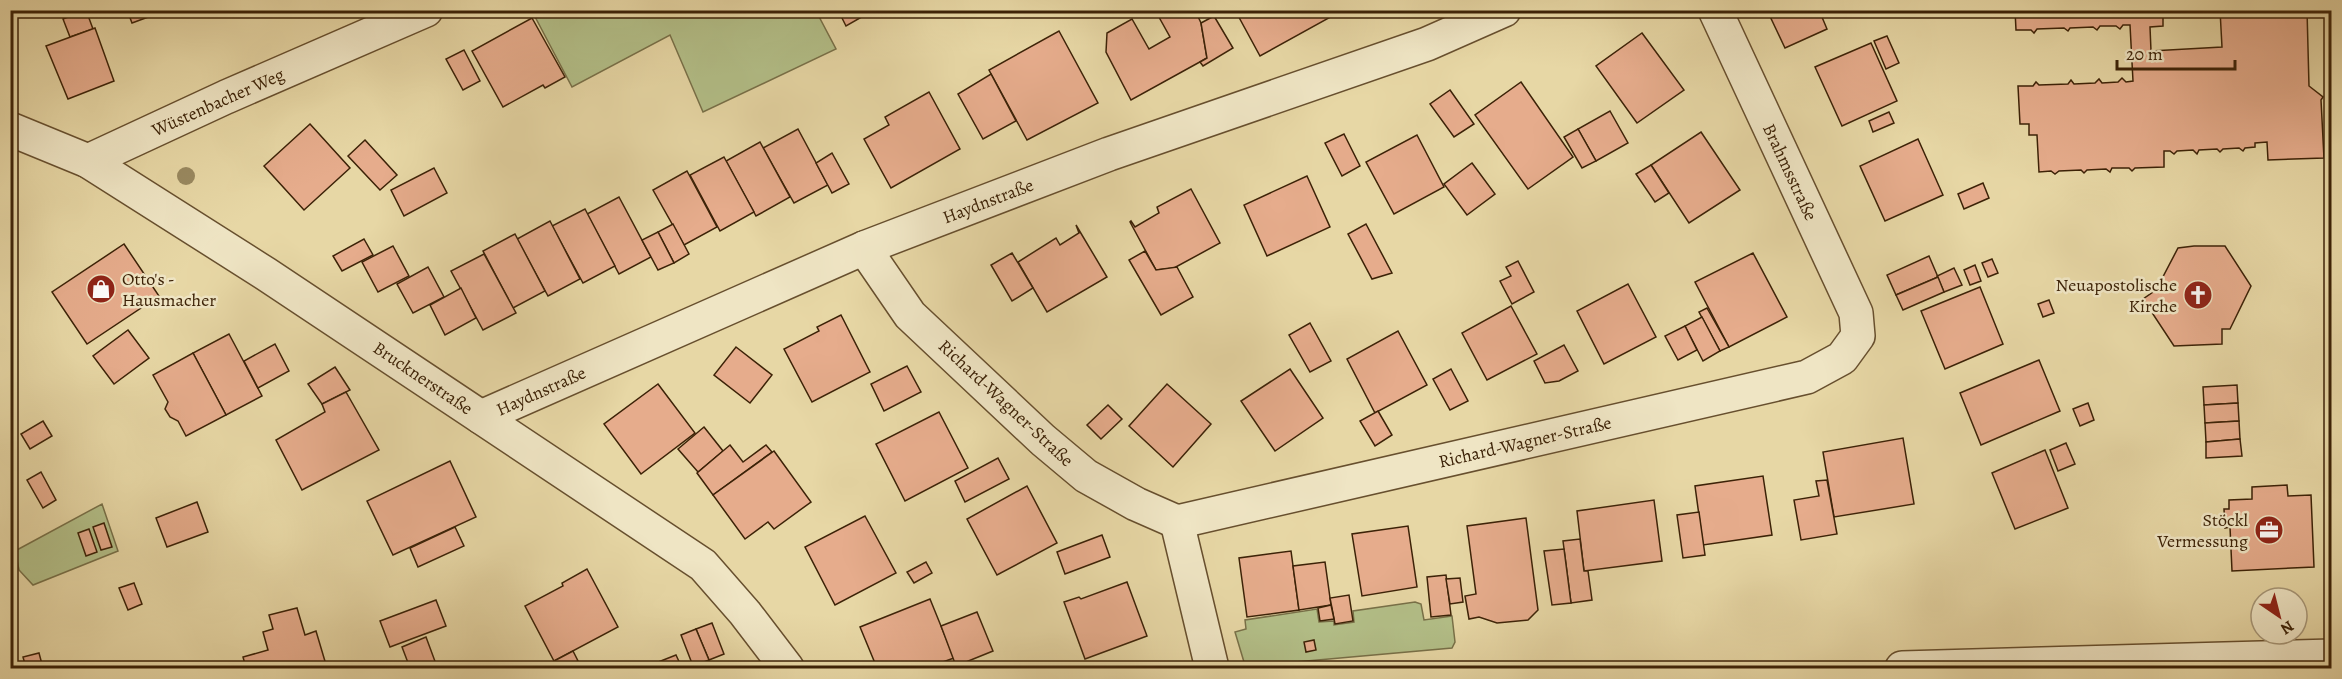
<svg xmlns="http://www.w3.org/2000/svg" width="2342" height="679" font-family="Alegreya,serif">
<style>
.green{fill:#b3bf88;stroke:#787048;stroke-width:1.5}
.building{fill:#e6ac8c;stroke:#3c2207;stroke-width:1.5}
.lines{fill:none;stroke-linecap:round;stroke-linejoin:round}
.minor-casing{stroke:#674f2e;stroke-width:36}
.minor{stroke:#efe5c4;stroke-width:33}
.tree{fill:#998960}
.labels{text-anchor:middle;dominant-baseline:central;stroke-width:5;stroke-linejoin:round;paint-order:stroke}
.street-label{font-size:18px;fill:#3c2207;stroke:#efe5c4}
.poi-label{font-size:18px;fill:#3c2207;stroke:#efe5c4;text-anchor:end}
</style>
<rect width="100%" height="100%" fill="#e7d7a5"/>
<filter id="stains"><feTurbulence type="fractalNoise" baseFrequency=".00333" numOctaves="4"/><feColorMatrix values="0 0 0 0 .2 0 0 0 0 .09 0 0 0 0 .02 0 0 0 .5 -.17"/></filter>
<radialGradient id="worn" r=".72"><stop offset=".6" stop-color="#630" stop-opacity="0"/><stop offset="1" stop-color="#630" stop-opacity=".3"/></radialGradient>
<g class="green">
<polygon points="532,11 816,11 836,49 703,112 670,35 572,87"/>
<polygon points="102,504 118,551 33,585 19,570 15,551"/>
<polygon points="1415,602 1421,604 1424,620 1452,616 1455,642 1452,648 1261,665 1244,662 1235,632 1246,629 1245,620 1317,609 1319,622 1334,621 1334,625 1354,622 1353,611"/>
</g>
<g class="building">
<polygon points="10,10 28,10 10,17"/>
<polygon points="86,10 93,29 70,37 63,19"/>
<polygon points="127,10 149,10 151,16 132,23"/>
<polygon points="838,10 874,10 846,26"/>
<polygon points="1155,10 1195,10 1201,23 1207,58 1131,100 1106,52 1107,33 1132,19 1149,49 1170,37"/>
<polygon points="1235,10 1334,10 1336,14 1260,56"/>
<polygon points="1767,10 1819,10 1827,29 1785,48"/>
<polygon points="2015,10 2163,10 2163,26 2150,27 2151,51 2222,47 2220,10 2307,10 2309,86 2323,97 2321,100 2324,158 2268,160 2267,142 2255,143 2255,147 2245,148 2243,151 2239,148 2223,149 2220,152 2217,149 2199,150 2197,154 2193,150 2177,151 2174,154 2170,151 2164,151 2164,167 2135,168 2132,171 2129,168 2112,168 2110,172 2106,169 2087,170 2084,173 2081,170 2059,171 2055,174 2051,171 2039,172 2037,135 2029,135 2029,124 2020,124 2018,86 2033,86 2036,82 2039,85 2068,84 2071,80 2074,84 2095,83 2099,79 2102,83 2118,82 2122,78 2126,82 2133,81 2130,25 2123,25 2120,29 2116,26 2100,26 2097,30 2093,27 2070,28 2068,31 2064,28 2037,29 2034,33 2031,30 2016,30"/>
<polygon points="1214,16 1233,48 1203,66 1200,62 1207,58 1201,23"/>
<polygon points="532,18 565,77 545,88 543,85 503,107 472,51"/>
<polygon points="95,28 114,81 68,99 46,46"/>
<polygon points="1059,31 1098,103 1027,140 989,70"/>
<polygon points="1642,33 1684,90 1637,123 1596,66"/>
<polygon points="1887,36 1899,63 1886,69 1874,41"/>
<polygon points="1871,43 1897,101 1842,126 1815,67"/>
<polygon points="464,50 480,81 463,90 446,59"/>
<polygon points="991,74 1016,121 983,139 958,94"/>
<polygon points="1521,82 1573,157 1528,189 1475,115"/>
<polygon points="1450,90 1474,124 1454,137 1430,104"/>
<polygon points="929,92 960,149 891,188 864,139 889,125 885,117"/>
<polygon points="1610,111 1628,143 1596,161 1578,129"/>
<polygon points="1889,112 1894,123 1873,132 1869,121"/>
<polygon points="310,124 350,168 304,210 264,166"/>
<polygon points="798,129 828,185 794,203 763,148"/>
<polygon points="1578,129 1596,161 1582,168 1564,137"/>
<polygon points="1701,132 1740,190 1689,223 1651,165"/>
<polygon points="1344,134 1360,166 1342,176 1325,143"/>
<polygon points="1417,135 1444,187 1394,214 1366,162"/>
<polygon points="1918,139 1943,195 1885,221 1860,166"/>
<polygon points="365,140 397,175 380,190 348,156"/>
<polygon points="760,142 790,197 756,216 726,161"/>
<polygon points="832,153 849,184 832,193 816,163"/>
<polygon points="724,157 754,212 720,231 690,175"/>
<polygon points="1472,163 1495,194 1467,215 1444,184"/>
<polygon points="1651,165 1669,193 1655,202 1636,174"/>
<polygon points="434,168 447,193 404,216 391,190"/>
<polygon points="687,171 717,227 684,245 653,190"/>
<polygon points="1307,176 1330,227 1267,256 1244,205"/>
<polygon points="1983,183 1989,198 1964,209 1958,194"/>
<polygon points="1191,189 1220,243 1174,268 1156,270 1130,222 1131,221 1135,227 1159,213 1157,207"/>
<polygon points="619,197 651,257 619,274 587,214"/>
<polygon points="585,209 615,266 583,283 552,226"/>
<polygon points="550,221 580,279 548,296 517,239"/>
<polygon points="673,224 689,254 674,263 658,232"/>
<polygon points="1366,224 1392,273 1372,279 1348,234"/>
<polygon points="1076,225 1107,277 1047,312 1018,262 1056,238 1060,245 1079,233"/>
<polygon points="658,232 674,263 658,270 642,240"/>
<polygon points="515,234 545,291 513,308 483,251"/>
<polygon points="364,239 373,255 342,271 333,256"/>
<polygon points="124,244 159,296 87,344 52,292"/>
<polygon points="393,246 409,276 378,292 362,262"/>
<polygon points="2194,246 2225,246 2251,286 2230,329 2222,329 2222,344 2174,346 2143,299 2156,290 2178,248"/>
<polygon points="1145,251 1156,270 1177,267 1193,297 1161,315 1129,260"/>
<polygon points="1012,253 1033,288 1012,301 991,265"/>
<polygon points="1753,253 1787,317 1729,347 1695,282"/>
<polygon points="484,254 516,313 483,330 451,271"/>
<polygon points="1929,256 1938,277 1896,295 1887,275"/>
<polygon points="1992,259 1998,273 1988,277 1982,263"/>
<polygon points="1518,261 1534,292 1512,304 1500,281 1511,276 1506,267"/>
<polygon points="1975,265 1981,281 1970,285 1964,270"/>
<polygon points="428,267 444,297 413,313 397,284"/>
<polygon points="1954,268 1962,285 1944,292 1937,276"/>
<polygon points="1938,277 1944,292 1903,310 1896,295"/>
<polygon points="1628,284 1656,337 1604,364 1577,311"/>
<polygon points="1980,287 2003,344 1945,369 1921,311"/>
<polygon points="461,288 476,318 445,335 430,305"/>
<polygon points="2049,300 2054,313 2043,317 2038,304"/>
<polygon points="1511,306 1537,354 1487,380 1462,333"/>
<polygon points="1707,308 1729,347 1720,351 1699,312"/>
<polygon points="841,315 870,372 812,402 784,349 819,331 817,327"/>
<polygon points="1702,317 1720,351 1703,361 1685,326"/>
<polygon points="1310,323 1331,361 1310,372 1289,335"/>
<polygon points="1685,326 1697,350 1678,360 1665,336"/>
<polygon points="128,330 149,358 114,384 93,356"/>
<polygon points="1398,331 1427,385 1375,413 1347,359"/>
<polygon points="229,334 262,396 226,415 193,353"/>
<polygon points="275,344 289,371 258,388 244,361"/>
<polygon points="1564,345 1578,371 1559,381 1545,383 1534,361"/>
<polygon points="736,347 772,375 750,403 714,375"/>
<polygon points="193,353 226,415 186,436 178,421 170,417 165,409 168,402 153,375"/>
<polygon points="2039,360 2060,411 1981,445 1960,393"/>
<polygon points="907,366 921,392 884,411 871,384"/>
<polygon points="335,367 350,390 322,404 308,384"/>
<polygon points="1290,369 1323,418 1275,451 1241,401"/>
<polygon points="1451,369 1468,401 1450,410 1433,379"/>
<polygon points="658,384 695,433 641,474 604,424"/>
<polygon points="1167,384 1211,424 1173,467 1129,426"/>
<polygon points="2237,385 2238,403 2204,405 2203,387"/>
<polygon points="346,392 379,450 302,490 276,440 325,412 322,404"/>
<polygon points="2088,403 2094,420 2080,426 2073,409"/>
<polygon points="2238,403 2239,421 2205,423 2204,405"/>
<polygon points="1108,405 1122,419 1101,439 1087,425"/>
<polygon points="1378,411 1392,435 1375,446 1360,421"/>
<polygon points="939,412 968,468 905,501 876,444"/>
<polygon points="43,421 52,436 30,449 21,434"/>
<polygon points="2239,421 2240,439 2206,442 2205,423"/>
<polygon points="704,427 723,451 698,472 678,449"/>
<polygon points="1903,438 1914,504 1834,517 1823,452"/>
<polygon points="2240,439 2242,456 2206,458 2206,442"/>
<polygon points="2066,443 2075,464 2058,471 2050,450"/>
<polygon points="730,445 743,462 766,445 772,452 713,495 697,473"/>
<polygon points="2045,450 2068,508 2015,529 1992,473"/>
<polygon points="774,451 811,502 774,529 768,522 745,539 713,495"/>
<polygon points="998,458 1009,479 965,502 955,481"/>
<polygon points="450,461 476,517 393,555 367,501"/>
<polygon points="41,472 56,500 43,508 27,480"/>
<polygon points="1763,476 1772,535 1703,545 1695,486"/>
<polygon points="1827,480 1837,534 1801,540 1794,500 1819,496 1816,481"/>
<polygon points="2287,485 2288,496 2311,495 2314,567 2232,571 2230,527 2225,528 2224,509 2229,509 2229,500 2252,499 2252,487"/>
<polygon points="1027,486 1057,543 997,575 967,519"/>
<polygon points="1654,500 1662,561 1584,571 1577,511"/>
<polygon points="197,502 208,532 167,547 156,518"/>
<polygon points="1699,512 1705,555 1683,558 1677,515"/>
<polygon points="865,516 896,573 835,605 805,547"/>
<polygon points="1526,518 1538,610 1528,620 1497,623 1479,617 1469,619 1465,596 1476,594 1467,526"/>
<polygon points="104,523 112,547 101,550 93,527"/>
<polygon points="1408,526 1417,587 1362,596 1352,534"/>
<polygon points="455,527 464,546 418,567 410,548"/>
<polygon points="89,529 97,552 86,556 78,533"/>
<polygon points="1102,535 1110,557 1065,574 1057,552"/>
<polygon points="1580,539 1584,571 1588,571 1592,600 1571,603 1563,541"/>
<polygon points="1564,549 1571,603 1552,605 1544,551"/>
<polygon points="1291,551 1299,610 1247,617 1239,558"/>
<polygon points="926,562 932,573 914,583 907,572"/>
<polygon points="1325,562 1331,605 1299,610 1293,566"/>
<polygon points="587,569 618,627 554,661 525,606 563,586 562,583"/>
<polygon points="1446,575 1451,615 1431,617 1427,577"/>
<polygon points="1460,578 1463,602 1450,604 1446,579"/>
<polygon points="1127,582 1147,636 1085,659 1064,602 1079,597 1081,599"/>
<polygon points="134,583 142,604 128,610 119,588"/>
<polygon points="1349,595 1353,621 1335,624 1330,598"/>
<polygon points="930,599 954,658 926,668 877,668 860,627"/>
<polygon points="436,600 446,626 390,647 380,621"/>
<polygon points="1331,605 1334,619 1320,621 1318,608"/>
<polygon points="297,608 305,635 316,631 327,668 246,668 243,657 268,650 263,632 273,629 269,615"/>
<polygon points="977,612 993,651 956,666 941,626"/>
<polygon points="712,623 724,654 709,660 696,629"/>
<polygon points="696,629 709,660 693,666 681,635"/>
<polygon points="426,637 436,664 425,668 410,668 402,647"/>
<polygon points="1314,640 1316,650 1306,652 1304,642"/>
<polygon points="573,651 578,661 563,668 558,668 554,661"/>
<polygon points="39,653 43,668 26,668 23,657"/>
<polygon points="676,655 682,668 643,668"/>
</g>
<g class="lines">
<g class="minor-casing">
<g id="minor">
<polyline points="10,129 88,161 266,274 703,565 745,613 787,668"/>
<polyline points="88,161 226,97 426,10"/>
<polyline points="864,248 910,315 1043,440 1086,476 1136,504 1177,522 1807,377 1842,358 1858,336 1856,313 1715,10"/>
<polyline points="481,417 864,248 1109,154 1427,44 1504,10"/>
<polyline points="1177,522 1212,668"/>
<polyline points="1902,668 2332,656"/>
</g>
</g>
<use href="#minor" class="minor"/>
</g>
<circle class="tree" cx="186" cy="176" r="9"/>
<defs>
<g id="shop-disc" transform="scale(1.5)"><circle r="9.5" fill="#8f2418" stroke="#efe5c4"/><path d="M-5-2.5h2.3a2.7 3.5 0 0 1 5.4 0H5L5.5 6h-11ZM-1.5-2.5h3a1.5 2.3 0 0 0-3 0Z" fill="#fff"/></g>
<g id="church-disc" transform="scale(1.5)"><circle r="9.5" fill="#8f2418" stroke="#efe5c4"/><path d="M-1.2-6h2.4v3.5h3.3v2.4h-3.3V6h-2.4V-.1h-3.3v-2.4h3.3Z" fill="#fff"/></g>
<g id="office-disc" transform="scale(1.5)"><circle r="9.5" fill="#8f2418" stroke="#efe5c4"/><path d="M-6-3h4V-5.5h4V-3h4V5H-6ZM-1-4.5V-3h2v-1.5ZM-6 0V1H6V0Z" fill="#fff"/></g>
</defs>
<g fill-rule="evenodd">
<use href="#shop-disc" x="101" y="289"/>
<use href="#church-disc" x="2198" y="295"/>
<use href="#office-disc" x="2269" y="530"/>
</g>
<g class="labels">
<g class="street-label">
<text transform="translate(218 102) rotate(-24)">Wüstenbacher Weg</text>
<text transform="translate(1790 172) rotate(65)">Brahmsstraße</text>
<text transform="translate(988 201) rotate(-21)">Haydnstraße</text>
<text transform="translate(423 378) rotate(34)">Brucknerstraße</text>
<text transform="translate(541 391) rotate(-24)">Haydnstraße</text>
<text transform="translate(1006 403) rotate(43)">Richard-Wagner-Straße</text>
<text transform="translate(1525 442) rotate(-13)">Richard-Wagner-Straße</text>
</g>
<g class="poi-label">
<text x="122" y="279" text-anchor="start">Otto's -<tspan x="122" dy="21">Hausmacher</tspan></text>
<text x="2177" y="285">Neuapostolische<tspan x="2177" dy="21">Kirche</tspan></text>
<text x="2248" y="520">Stöckl<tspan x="2248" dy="21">Vermessung</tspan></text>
</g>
</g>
<rect width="2342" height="679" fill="none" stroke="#e7d7a5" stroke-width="36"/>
<rect x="12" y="12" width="2318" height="655" fill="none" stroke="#3c2207" stroke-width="3"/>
<rect x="18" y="18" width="2306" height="643" fill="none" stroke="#3c2207" stroke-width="1.5"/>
<g transform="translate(2279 616) rotate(145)"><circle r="28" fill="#efe5c4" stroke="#a79778" stroke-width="1.5"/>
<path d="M0-4.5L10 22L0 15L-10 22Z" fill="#8f2418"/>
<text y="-9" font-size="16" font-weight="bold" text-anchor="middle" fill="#3c2207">N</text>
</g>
<path d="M2117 60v9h118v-9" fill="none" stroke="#3c2207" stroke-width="3"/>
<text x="2126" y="60" font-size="18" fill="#3c2207" stroke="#efe5c4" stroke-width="4.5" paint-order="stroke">20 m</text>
<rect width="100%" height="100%" filter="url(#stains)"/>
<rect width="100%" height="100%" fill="url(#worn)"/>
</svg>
